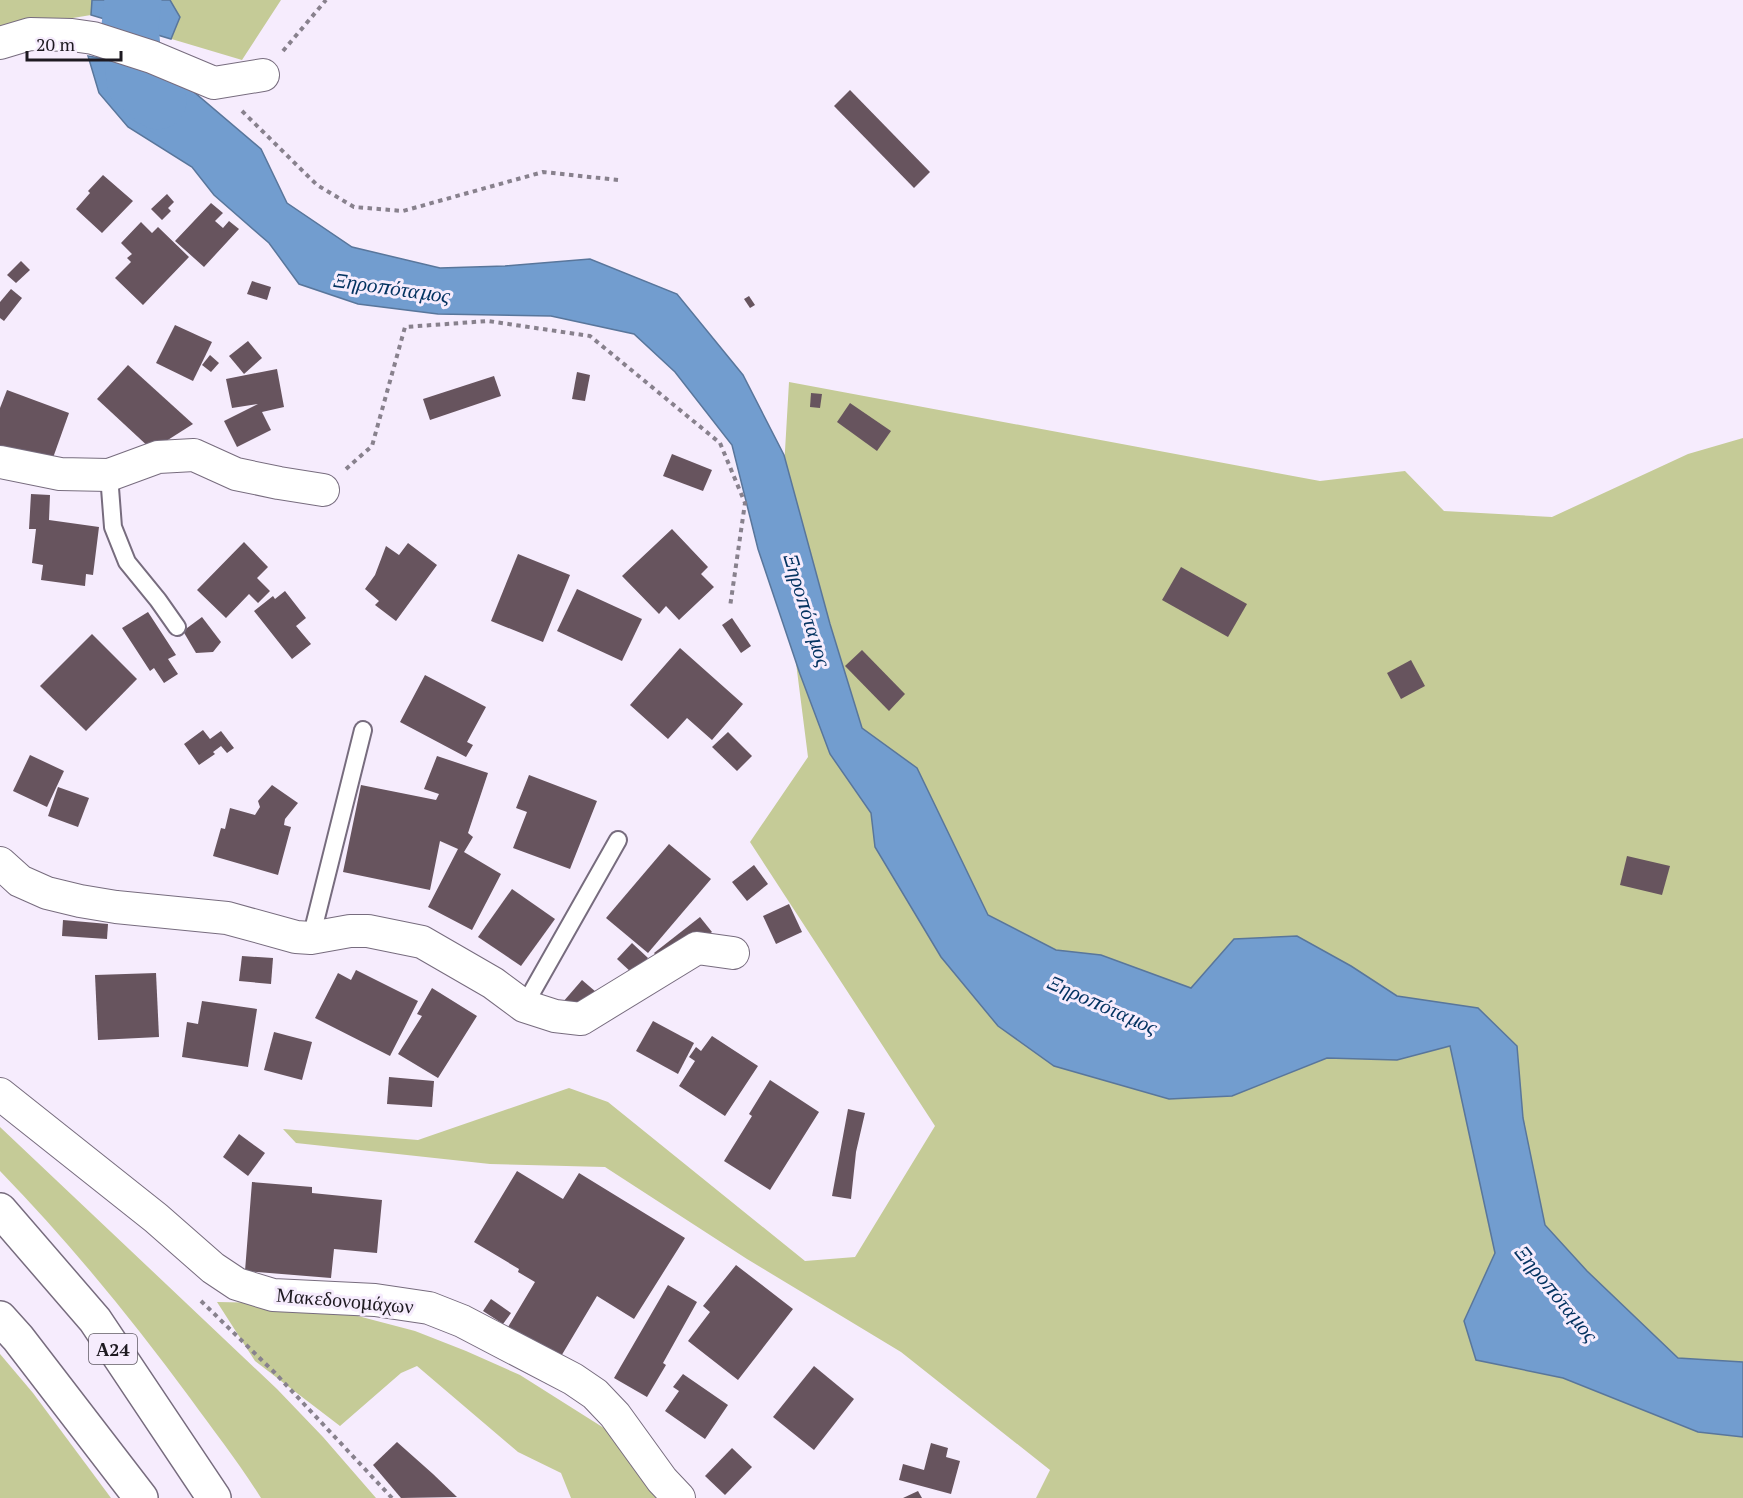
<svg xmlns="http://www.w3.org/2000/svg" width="1743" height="1498" font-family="'PT Serif',serif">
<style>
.green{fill:#c5cb97}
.water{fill:#729dcf;stroke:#59769b;stroke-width:1.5}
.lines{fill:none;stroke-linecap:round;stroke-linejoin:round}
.river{stroke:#729dcf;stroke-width:57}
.building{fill:#67545e}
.service-casing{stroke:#776c7e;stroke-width:20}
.minor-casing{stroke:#776c7e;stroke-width:34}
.trunk-casing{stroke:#776c7e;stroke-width:36}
.path{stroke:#88818d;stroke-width:4;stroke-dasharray:4.5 4.5;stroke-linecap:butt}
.service{stroke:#fff;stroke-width:16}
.minor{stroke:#fff;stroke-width:32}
.trunk{stroke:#fff;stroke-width:33}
.labels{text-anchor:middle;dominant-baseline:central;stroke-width:6;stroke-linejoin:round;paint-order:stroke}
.shield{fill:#f6ecfd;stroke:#5f5963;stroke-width:1.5}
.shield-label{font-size:18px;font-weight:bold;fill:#1e1a21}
.street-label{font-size:20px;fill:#1e1a21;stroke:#f6ecfd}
.water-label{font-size:21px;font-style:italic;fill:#043361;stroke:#f6ecfd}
</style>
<rect width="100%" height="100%" fill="#f6ecfd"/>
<g class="green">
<polygon points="0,0 281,0 242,60 91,15 0,30"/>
<polygon points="789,382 1320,481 1405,471 1444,511 1552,517 1688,454 1743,438 1743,1498 1036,1498 1050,1470 901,1352 747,1259 605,1167 490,1164 296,1143 283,1129 418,1140 569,1088 608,1102 805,1261 855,1257 935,1126 750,842 808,757 780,537"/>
<path d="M0,1127L277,1389L323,1437L376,1498H261C239,1463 214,1431 190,1398C131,1318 69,1242 0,1171Z"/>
<polygon points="217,1302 279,1303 335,1310 415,1331 466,1351 520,1375 615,1435 664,1498 571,1498 561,1473 518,1452 417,1366 401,1373 340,1426 255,1361"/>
<polygon points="0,1354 33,1393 111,1498 0,1498"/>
</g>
<g class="water">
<polygon points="92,0 170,0 180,17 171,39 91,15"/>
<polygon points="88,56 168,70 261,149 287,203 352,247 440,268 505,266 590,259 677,294 743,375 784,455 830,624 862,728 917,768 988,915 1056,950 1101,955 1191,988 1234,939 1297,936 1351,966 1397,996 1478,1008 1517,1046 1523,1118 1545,1225 1587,1271 1678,1358 1743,1362 1743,1437 1698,1432 1563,1378 1476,1360 1464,1321 1495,1253 1450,1046 1397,1060 1327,1058 1232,1096 1169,1099 1054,1066 998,1026 941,957 875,847 871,813 830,754 800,674 758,549 732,445 675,372 634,334 551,316 438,314 358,304 299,284 269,243 214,195 192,167 128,127 99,93"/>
</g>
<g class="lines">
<polyline class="river" points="133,0 130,26 135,82 158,101"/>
</g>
<g class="building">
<polygon points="850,90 930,172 914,188 834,106"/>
<polygon points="103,175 133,201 102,233 76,209 90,193 88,191"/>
<polygon points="167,194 174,202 168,208 171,211 162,220 151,209"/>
<polygon points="211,203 223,213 215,221 223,228 229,221 239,229 204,267 175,241"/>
<polygon points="141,222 152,233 158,227 189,257 143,305 115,278 131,262 127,258 132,254 121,243"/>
<polygon points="21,261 30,270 16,283 7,275"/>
<polygon points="252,281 271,287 267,300 247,294"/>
<polygon points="11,289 22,298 4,321 0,318 0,302"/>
<polygon points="749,296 755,305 750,308 744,299"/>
<polygon points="175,325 212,342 193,381 156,363"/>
<polygon points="248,341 262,358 244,374 229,356"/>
<polygon points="210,355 219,363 211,372 202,365"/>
<polygon points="128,365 193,424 152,450 97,399"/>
<polygon points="277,369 284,407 262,412 271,430 237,447 224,421 258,404 232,408 226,379"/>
<polygon points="577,372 590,375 585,401 572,399"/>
<polygon points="494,376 501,396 430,420 423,399"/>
<polygon points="7,390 69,413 49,469 0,451 0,408"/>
<polygon points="811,393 822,394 820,408 810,407"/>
<polygon points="850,403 891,431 877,451 837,422"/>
<polygon points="672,454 712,470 703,491 663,476"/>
<polygon points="31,494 50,495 49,520 99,527 93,575 86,574 85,586 41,580 43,565 32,563 36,529 29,529"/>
<polygon points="672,529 708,567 701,574 714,587 679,620 666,606 659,614 622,576"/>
<polygon points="244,542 268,567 257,578 270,591 258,603 249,594 226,618 197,590"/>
<polygon points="408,543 437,565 396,621 375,605 379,601 365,589 375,575 386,546 399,555"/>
<polygon points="518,554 570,575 543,642 491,621"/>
<polygon points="1181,567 1247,604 1228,637 1162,600"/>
<polygon points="577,589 642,619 622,661 557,631"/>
<polygon points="285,591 306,618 296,626 311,644 292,659 254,611 273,596 275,599"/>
<polygon points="148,612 176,655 168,659 178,674 164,683 154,668 150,671 122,628"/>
<polygon points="202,617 221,642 213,652 196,653 183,631"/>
<polygon points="732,618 751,646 741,653 722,625"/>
<polygon points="92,634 137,679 86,731 40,686"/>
<polygon points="680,648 743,704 712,740 687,718 668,739 630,705"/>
<polygon points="862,650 905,694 889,711 845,666"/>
<polygon points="1411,660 1425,686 1401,699 1387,673"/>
<polygon points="425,675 486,707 467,742 473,745 466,757 400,722"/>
<polygon points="203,730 210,739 221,731 234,748 227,753 221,746 213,752 215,754 199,765 184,744"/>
<polygon points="728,732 752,756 737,771 712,747"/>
<polygon points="30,755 64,771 47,807 13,791"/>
<polygon points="437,756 488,773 468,833 473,837 464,852 501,874 472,930 428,907 458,849 440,841 430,890 343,872 361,785 436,800 439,794 424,789"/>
<polygon points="529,775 597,801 570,869 513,848 527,812 516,808"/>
<polygon points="272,785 298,803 285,819 284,825 291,827 278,875 213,856 221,828 225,829 230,808 255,815 260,807 258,801"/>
<polygon points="58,787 89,798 78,827 48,816"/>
<polygon points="669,844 711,879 648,953 606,918"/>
<polygon points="1627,856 1670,866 1662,895 1620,885"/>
<polygon points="754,865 768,884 747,901 732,882"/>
<polygon points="512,889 555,919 521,966 478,937"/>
<polygon points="789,904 802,932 776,944 763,916"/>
<polygon points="700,917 712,932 666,967 654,953"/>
<polygon points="63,920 108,924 107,939 62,936"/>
<polygon points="632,943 648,958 633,974 617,959"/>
<polygon points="242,956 273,958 271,984 239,981"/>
<polygon points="356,970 418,1001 390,1056 315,1018 338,973 351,980"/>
<polygon points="156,973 159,1037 98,1040 95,975"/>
<polygon points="582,980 596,992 577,1014 563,1002"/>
<polygon points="432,988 477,1016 438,1078 398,1054 422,1016 417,1014"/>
<polygon points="202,1001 257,1009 248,1067 182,1057 187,1022 198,1024"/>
<polygon points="653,1021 694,1043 678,1074 636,1051"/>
<polygon points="274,1032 312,1042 302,1080 264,1070"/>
<polygon points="712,1036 758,1066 725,1116 679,1086 695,1061 689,1057 696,1047 701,1051"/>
<polygon points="389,1077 434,1081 432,1107 387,1104"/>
<polygon points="770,1080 819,1112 770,1190 724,1161 752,1116 749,1114"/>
<polygon points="848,1109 865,1113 856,1152 851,1199 832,1196"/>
<polygon points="239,1134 265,1153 248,1176 223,1157"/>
<polygon points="517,1171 563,1199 579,1173 685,1238 634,1319 597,1296 560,1358 508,1327 535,1282 518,1272 519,1269 474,1242"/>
<polygon points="252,1182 312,1187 312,1193 382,1200 377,1253 334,1249 331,1278 245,1271"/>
<polygon points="736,1265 793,1309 738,1380 688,1341 710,1312 703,1306"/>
<polygon points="668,1285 697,1302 663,1363 666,1365 647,1397 614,1378"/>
<polygon points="491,1299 511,1313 503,1324 483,1311"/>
<polygon points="814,1366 854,1399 814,1450 773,1417"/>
<polygon points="683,1374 728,1405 705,1439 665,1411 679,1391 673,1387"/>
<polygon points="397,1442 433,1474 457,1497 401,1498 373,1465"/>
<polygon points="931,1443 948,1448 946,1457 960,1461 951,1494 899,1480 903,1464 924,1470"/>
<polygon points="732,1448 752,1467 725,1495 705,1476"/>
<polygon points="918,1491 922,1498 903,1498"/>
</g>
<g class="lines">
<g class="service-casing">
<g id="service">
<polyline points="109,475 113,527 127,562 158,600 177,627"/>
<polyline points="311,938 363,730"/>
<polyline points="524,1006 618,840"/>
</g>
</g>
<g class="minor-casing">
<g id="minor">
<polyline points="0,43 30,34 72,35 93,38 152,57 214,83 263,75"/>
<polyline points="0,462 60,474 109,475 158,457 194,455 236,474 279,483 323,490"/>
<polyline points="0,863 20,881 47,893 80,901 116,907 227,918 296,937 311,938 350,931 368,931 422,942 493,983 524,1006 555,1016 581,1019 697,948 733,953"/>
<polyline points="0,1094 156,1218 213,1268 237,1284 273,1295 375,1300 429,1308 462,1321 573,1379 595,1394 615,1415 662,1480 679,1498"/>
</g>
</g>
<g class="trunk-casing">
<g id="trunk">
<polyline points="0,1210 95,1320 214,1498"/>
<polyline points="0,1318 18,1338 141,1498"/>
</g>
</g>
<g class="path">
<polyline points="283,51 326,0"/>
<polyline points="242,111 317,185 354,207 403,211 543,172 618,180"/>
<polyline points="346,469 372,446 405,327 488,321 590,336 720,443 745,503 730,607"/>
<polyline points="201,1301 275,1373 392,1498"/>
</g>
<use href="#service" class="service"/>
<use href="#minor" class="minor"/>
<use href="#trunk" class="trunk"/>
</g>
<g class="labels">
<rect class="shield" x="89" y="1334" width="48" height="30" rx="4.5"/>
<g class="shield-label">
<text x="113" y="1349">Α24</text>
</g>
<g class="street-label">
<text transform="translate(345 1300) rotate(5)">Μακεδονομάχων</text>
</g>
<g class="water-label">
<text transform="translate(392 287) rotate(8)">Ξηροπόταμος</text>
<text transform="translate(808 610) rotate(73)">Ξηροπόταμος</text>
<text transform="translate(1103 1004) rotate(24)">Ξηροπόταμος</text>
<text transform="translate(1557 1293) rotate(51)">Ξηροπόταμος</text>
</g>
</g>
<path d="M27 51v9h94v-9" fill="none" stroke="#1e1a21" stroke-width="3"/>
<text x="36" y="51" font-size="18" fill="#1e1a21" stroke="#f6ecfd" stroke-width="4.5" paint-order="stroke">20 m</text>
</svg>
